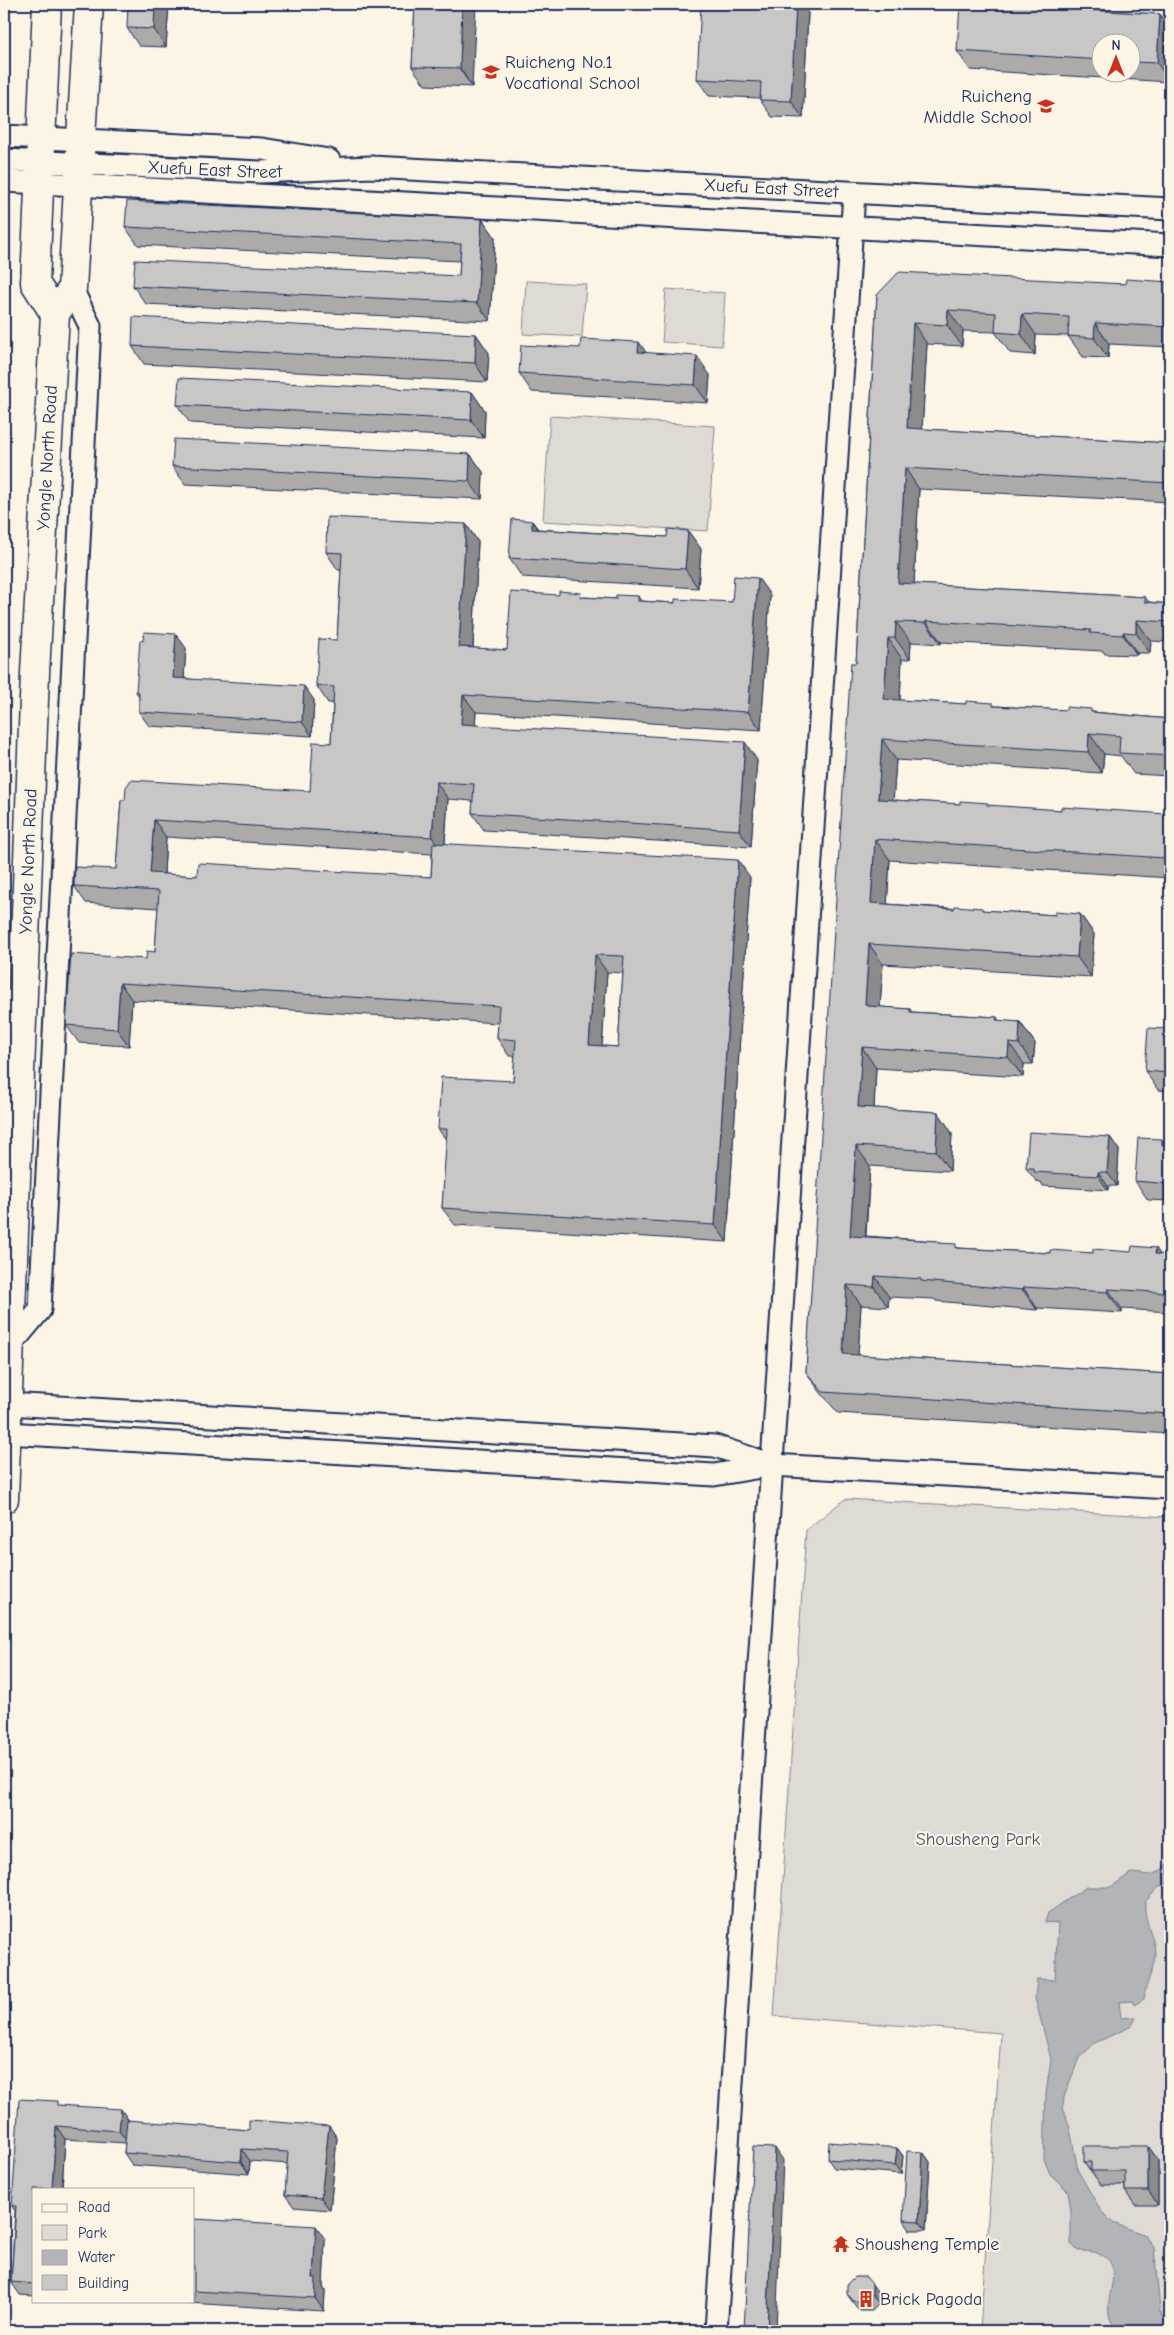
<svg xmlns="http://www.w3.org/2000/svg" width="1174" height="2335" font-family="'Comic Neue',sans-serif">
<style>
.green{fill:#dfdbd4;stroke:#7d8599}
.water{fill:#b2b4b8;stroke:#767f94}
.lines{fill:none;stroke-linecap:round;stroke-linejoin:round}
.minor-casing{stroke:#1b2f5e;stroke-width:25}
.major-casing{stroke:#1b2f5e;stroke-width:31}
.minor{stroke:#fcf5e5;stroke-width:21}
.major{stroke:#fcf5e5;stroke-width:28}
.wall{fill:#acabaa;stroke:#1b2f5e;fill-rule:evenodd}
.shaded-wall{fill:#8c8b8b;stroke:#1b2f5e}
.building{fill:#c8c7c6;stroke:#1b2f5e;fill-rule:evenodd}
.labels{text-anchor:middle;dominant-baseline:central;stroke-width:4;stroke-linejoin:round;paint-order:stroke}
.poi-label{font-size:18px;fill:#1b2f5e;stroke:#fcf5e5;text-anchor:start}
.street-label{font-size:18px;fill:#1b2f5e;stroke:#fcf5e5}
.park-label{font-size:18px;fill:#425176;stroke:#fcf5e5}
</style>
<rect width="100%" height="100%" fill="#fcf5e5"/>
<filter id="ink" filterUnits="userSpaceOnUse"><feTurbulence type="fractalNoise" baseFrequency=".02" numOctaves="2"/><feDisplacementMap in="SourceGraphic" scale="10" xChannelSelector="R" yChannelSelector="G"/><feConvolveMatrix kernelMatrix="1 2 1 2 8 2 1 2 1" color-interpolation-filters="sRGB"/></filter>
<g filter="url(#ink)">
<g class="green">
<polygon points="526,281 586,284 582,337 523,334"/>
<polygon points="666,289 725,293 722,346 662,342"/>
<polygon points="550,416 715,426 708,531 543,521"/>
<polygon points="845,1499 1170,1517 1170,2331 980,2331 1001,2033 774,2016 806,1530"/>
</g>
<path class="water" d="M1170,1861V1881L1158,1888L1145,1902C1143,1920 1154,1935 1155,1953C1155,1969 1145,1983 1144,1999L1134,2005L1132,2001L1119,2002L1121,2018L1136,2017L1132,2026L1095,2043L1079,2058L1064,2097L1063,2108L1070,2128L1078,2171L1101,2211L1113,2223L1143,2234L1154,2247L1160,2311L1170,2331H1120C1089,2310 1135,2265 1097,2253C1091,2251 1084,2251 1078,2251L1071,2244V2211L1068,2191L1050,2174L1044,2159L1046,2094L1051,2059L1035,1998L1037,1979L1055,1980L1058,1923L1045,1922L1048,1913L1086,1887H1111L1131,1873L1151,1875L1160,1871Z"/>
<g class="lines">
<g class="minor-casing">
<g id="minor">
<polyline points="4,136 262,149 329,160"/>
<path id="s1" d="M4,160L260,172L371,167L1170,209"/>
<polyline points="4,181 1170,245"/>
<polyline points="4,1001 23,1002"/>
<polyline points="10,1346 40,1310 90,326 72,289"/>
<polyline points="8,1404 715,1446 769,1464"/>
<polyline points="7,1433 714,1475 772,1465 1170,1488"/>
<polyline points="716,2331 854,193"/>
</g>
</g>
<g class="major-casing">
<g id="major">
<polyline points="47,4 35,283 55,314"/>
<path id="s2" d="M4,1499L35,673L55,314L72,289L89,4"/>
</g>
</g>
<use href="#minor" class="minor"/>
<use href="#major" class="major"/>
</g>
<g class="wall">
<polygon points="169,4 166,47 139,46 127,28"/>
<polygon points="415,4 472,87 425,85 412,67"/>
<path d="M1091,10L1160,14L1170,82L970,70L957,51ZM1102,42H1132V72H1102Z"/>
<polygon points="808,13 803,118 772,117 760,100 760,98 709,96 697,79"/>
<polygon points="482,219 495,237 490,321 146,304 133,286 459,276 460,261 138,245 125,227"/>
<polygon points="1170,282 1170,347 1109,344 1108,358 1083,357 1068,336 1036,335 1035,355 1010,353 995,332 963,331 962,346 927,344 922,429 1170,443 1170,502 919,489 914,584 1145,597 1149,602 1170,604 1170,643 1169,642 1151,641 1150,653 1137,653 1137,655 1105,654 1103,651 941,642 941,644 911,642 910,659 902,659 900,700 1093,712 1170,719 1170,776 1134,774 1121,756 1104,754 1102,773 896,760 893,800 1170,817 1170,878 890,860 887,904 1055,915 1080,914 1094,934 1091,977 883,964 880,1007 910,1009 912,1012 997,1017 999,1021 1020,1022 1035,1043 1033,1064 1024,1064 1023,1077 876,1068 874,1108 938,1112 952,1133 950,1171 870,1166 866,1236 938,1241 940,1243 959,1248 1050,1253 1093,1253 1170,1255 1170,1312 1122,1309 1122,1313 1037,1308 1037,1310 936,1301 934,1299 889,1297 888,1307 861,1305 858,1355 1170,1374 1170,1434 838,1413 821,1393 806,1372 856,663 877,295 1125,284"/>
<polygon points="476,334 489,353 487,382 144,364 132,346"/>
<polygon points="646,353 710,375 708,403 532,392 519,373"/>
<polygon points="472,392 485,411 484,438 190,423 177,405"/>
<polygon points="470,454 483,472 482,499 185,484 172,466"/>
<polygon points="532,521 538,529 667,537 688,531 701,549 698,588 522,577 509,558"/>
<path d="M466,524L478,542L473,648L507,650L584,597L616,599L638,596L641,601L675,603L732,602L770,595L761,730L476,712L475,725L757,760L751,847L484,830L472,813L473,801L448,799L445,844L750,877L727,1242L455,1225L442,1208L447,1141L438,1129L513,1081L515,1056H509L497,1038L498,1023L132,1000L129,1046L79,1043L66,1025L155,952L158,908L86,903L74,886L116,869L121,800L310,791L331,743L333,703H328L316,685L337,640L341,570H338L326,552ZM166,837L432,854L431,877L197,876L164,874ZM607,972L623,973L618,1047L602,1046Z"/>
<polygon points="186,648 184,678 314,700 312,736 149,726 139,712 139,696 136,692"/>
<polygon points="1170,1029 1170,1091 1158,1090 1145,1071"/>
<polygon points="1110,1137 1119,1150 1117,1186 1108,1186 1108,1190 1043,1186 1041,1182 1036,1181 1026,1168"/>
<polygon points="1166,1145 1170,1145 1170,1201 1148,1200 1135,1181"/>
<polygon points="60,2105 129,2121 249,2130 329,2126 337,2138 330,2210 294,2207 285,2195 288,2164 250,2161 249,2174 132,2165 124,2153 125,2143 65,2139 62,2189 34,2189 34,2296 20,2295 11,2282 15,2211 12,2206"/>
<polygon points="1148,2146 1158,2160 1158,2205 1135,2205 1125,2191 1125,2185 1101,2185 1084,2162"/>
<polygon points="897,2148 903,2156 901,2174 834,2168 828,2159"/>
<polygon points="923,2152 930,2162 926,2230 910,2230 903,2220"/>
<polygon points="194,2219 325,2239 323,2287 325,2291 324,2311 153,2301 194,2301"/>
<polygon points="847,2294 879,2294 879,2304 872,2311 860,2311 854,2304"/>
</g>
<g class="shaded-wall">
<polygon points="155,4 169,4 166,47 154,29"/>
<polygon points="462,4 476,4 472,87 460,68"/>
<polygon points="796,4 801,4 808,13 803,118 791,101"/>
<polygon points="1087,4 1100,23 1087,10"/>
<polygon points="1160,14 1170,29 1170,82 1157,63"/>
<polygon points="482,219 495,237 490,321 477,303"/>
<polygon points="948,310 963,331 962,346 947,325"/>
<polygon points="1022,314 1036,335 1035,355 1021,334"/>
<polygon points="913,323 927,344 921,449 907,428"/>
<polygon points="1095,323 1109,344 1108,358 1094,338"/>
<polygon points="476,334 489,353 487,382 475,363"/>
<polygon points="639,342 652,361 638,352"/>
<polygon points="697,356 710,375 708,403 695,385"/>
<polygon points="472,392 485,411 484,438 471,420"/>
<polygon points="470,454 483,472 482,499 469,481"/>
<polygon points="905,468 919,489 913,604 898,583"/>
<polygon points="532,521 545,539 532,529"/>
<polygon points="466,524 478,542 472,665 459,647"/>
<polygon points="688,531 701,549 698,588 685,569"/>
<polygon points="758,578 770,595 761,730 748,712"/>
<polygon points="1136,620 1151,641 1150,653 1136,633"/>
<polygon points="926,621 941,642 941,644 926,623"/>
<polygon points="896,622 911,642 910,659 895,638"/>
<polygon points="1123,632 1137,653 1137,655 1123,635"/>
<polygon points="176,634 186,648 183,692 173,678"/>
<polygon points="888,638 902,659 899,719 884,699"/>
<polygon points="304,686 314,700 312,736 302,722"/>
<polygon points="463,695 476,712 474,742 461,724"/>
<polygon points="1089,733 1104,754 1102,773 1088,752"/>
<polygon points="882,739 896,760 892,819 878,799"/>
<polygon points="745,742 757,760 751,847 739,830"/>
<polygon points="436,782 448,799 444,855 432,837"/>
<polygon points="1168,814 1170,817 1170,865 1165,858"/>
<polygon points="154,820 166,837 163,891 150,873"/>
<polygon points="875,839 890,860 886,924 871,903"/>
<polygon points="738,860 750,877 727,1242 715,1225"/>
<polygon points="1080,914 1094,934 1091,977 1077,957"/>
<polygon points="869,944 883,964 879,1020 865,1004"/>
<polygon points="595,955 607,972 601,1063 589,1045"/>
<polygon points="120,983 132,1000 129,1046 117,1029"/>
<polygon points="1020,1022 1035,1043 1033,1064 1019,1044"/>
<polygon points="1009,1043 1024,1064 1023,1077 1008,1057"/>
<polygon points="862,1047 876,1068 873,1128 858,1107"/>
<polygon points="938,1112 952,1133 950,1171 936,1151"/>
<polygon points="1110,1137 1119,1150 1117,1186 1107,1172"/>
<polygon points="1162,1139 1170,1151 1162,1145"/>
<polygon points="856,1146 870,1166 864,1256 850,1236"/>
<polygon points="1098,1172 1108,1186 1108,1190 1098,1176"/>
<polygon points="1156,1248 1170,1269 1155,1254"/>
<polygon points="875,1276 889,1297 888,1307 874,1287"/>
<polygon points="847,1285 861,1305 857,1374 843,1354"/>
<polygon points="1023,1287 1037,1308 1037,1310 1023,1290"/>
<polygon points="1108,1289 1122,1309 1122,1313 1108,1292"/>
<polygon points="121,2109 130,2122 128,2143 119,2131"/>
<polygon points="56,2126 65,2139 62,2189 52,2189"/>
<polygon points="329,2126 337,2138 330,2210 321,2198"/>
<polygon points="1148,2146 1158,2160 1158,2205 1148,2191"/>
<polygon points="775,2148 783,2160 776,2331 767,2331"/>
<polygon points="897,2148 903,2156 901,2174 895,2165"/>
<polygon points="242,2149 250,2161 249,2174 241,2162"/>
<polygon points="923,2152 930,2162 926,2230 919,2221"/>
<polygon points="316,2226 325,2239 323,2287 325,2291 324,2311 315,2298 313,2278"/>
<polygon points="872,2284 879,2294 879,2304 872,2294"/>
</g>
<g class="building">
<polygon points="128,4 155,4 154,29 127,28"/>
<polygon points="415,4 462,4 460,68 412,67"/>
<polygon points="701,4 796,4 791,101 760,100 761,82 697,79"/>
<polygon points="960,4 984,4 1015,6 1015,4 1087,4 1087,10 1160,14 1157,63 1132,62 1132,42 1102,42 1102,60 957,51"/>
<polygon points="127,201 482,219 477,303 133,286 135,260 459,276 461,244 125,227"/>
<polygon points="899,272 1125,284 1126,279 1170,282 1170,327 1095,323 1094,338 1068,336 1069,317 1022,314 1021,334 995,332 996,313 948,310 947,325 913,323 907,428 1170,443 1170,483 905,468 898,583 1145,597 1145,602 1170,604 1170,640 1168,639 1169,622 1136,620 1136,633 1123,632 1123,635 1090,633 1091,630 926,621 926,623 896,622 895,638 888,638 884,699 966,704 966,701 993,703 993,706 1066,710 1066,707 1091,709 1091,712 1170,719 1170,756 1119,753 1120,736 1089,733 1088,752 882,739 878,799 960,804 960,801 988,803 987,805 1061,810 1061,807 1168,814 1165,858 875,839 871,903 954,909 955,906 982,908 982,910 1055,915 1055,912 1080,914 1077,957 869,944 865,1004 868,1004 868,1006 910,1009 910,1012 997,1017 996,1020 1020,1022 1019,1044 1009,1043 1008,1057 862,1047 858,1107 938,1112 936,1151 856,1146 850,1236 938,1241 938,1243 956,1244 956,1248 1050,1253 1050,1250 1093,1253 1093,1249 1131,1252 1132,1246 1156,1248 1155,1254 1170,1255 1170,1293 1108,1289 1108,1292 1023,1287 1023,1290 921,1281 921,1279 875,1276 874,1287 847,1285 843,1354 1170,1374 1170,1414 823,1392 806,1372 851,663 856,663 877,295"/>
<polygon points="133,317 476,334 475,363 132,346"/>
<polygon points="581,339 639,342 638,352 697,356 695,385 519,373 521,345 580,348"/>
<polygon points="179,378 472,392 471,420 177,405"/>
<polygon points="174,439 470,454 469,481 172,466"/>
<path d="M327,517L466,524L459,647L507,650L511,592L559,595V591L581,593L580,597L616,599V595L638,596V601L675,603V599L732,602L734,576L758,578L748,712L463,695L461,724L745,742L739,830L472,813L474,784L436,782L432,837L154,820L150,873L197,876L198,863L431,877L433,843L738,860L715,1225L442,1208L447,1129H438L441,1077L513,1081L516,1040L497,1038L499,1006L120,983L117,1029L66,1025L71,954L146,959L147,951L155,952L159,891L74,886L75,867L116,869L121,800H125L126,787L131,780L310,791L313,742L331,743L334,687L316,685L319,639L337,640L342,553L326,552ZM595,955L624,956L618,1047L589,1045Z"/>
<polygon points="512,519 532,521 532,529 667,537 668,529 688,531 685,569 509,558"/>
<polygon points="144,632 176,634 173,678 304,686 302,722 139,712 139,692 136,692 140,640 143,641"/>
<polygon points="1148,1028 1170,1029 1170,1073 1145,1071"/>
<polygon points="1029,1132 1110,1137 1107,1172 1098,1172 1098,1176 1034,1172 1034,1168 1026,1168"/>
<polygon points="1138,1138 1162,1139 1162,1145 1170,1145 1170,1184 1135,1181"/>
<polygon points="19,2099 57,2101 57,2105 121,2109 119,2131 56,2126 52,2189 34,2189 34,2284 11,2282 16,2206 12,2206"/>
<polygon points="127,2120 249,2130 249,2120 329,2126 321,2198 285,2195 288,2152 242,2149 241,2162 124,2153"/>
<polygon points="829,2142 897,2148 895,2165 828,2159"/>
<polygon points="1084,2146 1148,2146 1148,2191 1125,2191 1125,2171 1091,2171 1091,2162 1084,2162"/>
<polygon points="753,2147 775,2148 767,2331 744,2331"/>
<polygon points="907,2151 923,2152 919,2221 903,2220"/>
<polygon points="194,2219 316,2226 313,2278 316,2278 315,2298 194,2291"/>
<polygon points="854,2277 866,2277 872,2284 872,2294 865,2302 854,2301 847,2294 847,2284"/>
</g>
</g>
<defs>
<g id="school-bare" transform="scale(1.35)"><path d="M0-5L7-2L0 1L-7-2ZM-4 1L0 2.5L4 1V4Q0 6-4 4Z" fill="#c8321e" stroke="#fcf5e5" stroke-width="2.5" paint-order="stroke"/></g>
<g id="temple-bare" transform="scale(1.35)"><path d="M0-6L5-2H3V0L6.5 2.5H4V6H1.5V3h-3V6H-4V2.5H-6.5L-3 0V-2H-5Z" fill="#c8321e" stroke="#fcf5e5" stroke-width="2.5" paint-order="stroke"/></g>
<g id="building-bare" transform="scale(1.35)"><path d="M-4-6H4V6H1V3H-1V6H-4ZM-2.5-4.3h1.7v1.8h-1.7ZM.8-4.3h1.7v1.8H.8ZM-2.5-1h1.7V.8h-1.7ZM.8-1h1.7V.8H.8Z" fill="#c8321e" stroke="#fcf5e5" stroke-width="2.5" paint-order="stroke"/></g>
</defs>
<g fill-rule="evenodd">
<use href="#school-bare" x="491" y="72"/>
<use href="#school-bare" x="1046" y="106"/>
<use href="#temple-bare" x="841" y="2244"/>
<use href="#building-bare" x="866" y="2299"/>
</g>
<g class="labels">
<g class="poi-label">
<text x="505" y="62">Ruicheng No.1<tspan x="505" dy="21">Vocational School</tspan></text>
<text x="1032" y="96" text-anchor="end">Ruicheng<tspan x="1032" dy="21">Middle School</tspan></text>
<text x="855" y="2244">Shousheng Temple</text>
<text x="880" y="2299">Brick Pagoda</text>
</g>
<g class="street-label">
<text stroke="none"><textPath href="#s1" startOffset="211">Xuefu East Street</textPath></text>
<text stroke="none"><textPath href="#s1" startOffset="768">Xuefu East Street</textPath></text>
<text stroke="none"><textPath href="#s2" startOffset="1042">Yongle North Road</textPath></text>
<text stroke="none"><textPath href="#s2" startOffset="638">Yongle North Road</textPath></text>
</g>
<g class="park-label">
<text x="978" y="1839">Shousheng Park</text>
</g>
</g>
<rect width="1174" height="2335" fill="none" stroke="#fcf5e5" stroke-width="20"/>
<rect x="10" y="10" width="1154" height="2315" fill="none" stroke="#1b2f5e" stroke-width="2" filter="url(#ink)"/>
<rect x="32" y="2188" width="162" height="115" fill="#fcf5e5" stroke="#a2a6af"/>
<rect x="42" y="2204" width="25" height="8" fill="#fcf5e5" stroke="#a2a6af"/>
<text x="78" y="2212" font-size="15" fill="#1b2f5e">Road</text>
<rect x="42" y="2225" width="25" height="15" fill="#dfdbd4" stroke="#a2a6af"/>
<text x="78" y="2238" font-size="15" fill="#1b2f5e">Park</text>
<rect x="42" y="2250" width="25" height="15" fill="#b2b4b8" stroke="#a2a6af"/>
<text x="78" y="2262" font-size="15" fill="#1b2f5e">Water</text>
<rect x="42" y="2275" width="25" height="15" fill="#c8c7c6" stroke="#a2a6af"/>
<text x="78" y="2288" font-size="15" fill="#1b2f5e">Building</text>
<g transform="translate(1116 58)"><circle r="24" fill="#fcf5e5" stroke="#a2a6af"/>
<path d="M0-4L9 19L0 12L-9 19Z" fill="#c8321e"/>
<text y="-8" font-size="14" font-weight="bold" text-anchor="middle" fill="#1b2f5e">N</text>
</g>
</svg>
